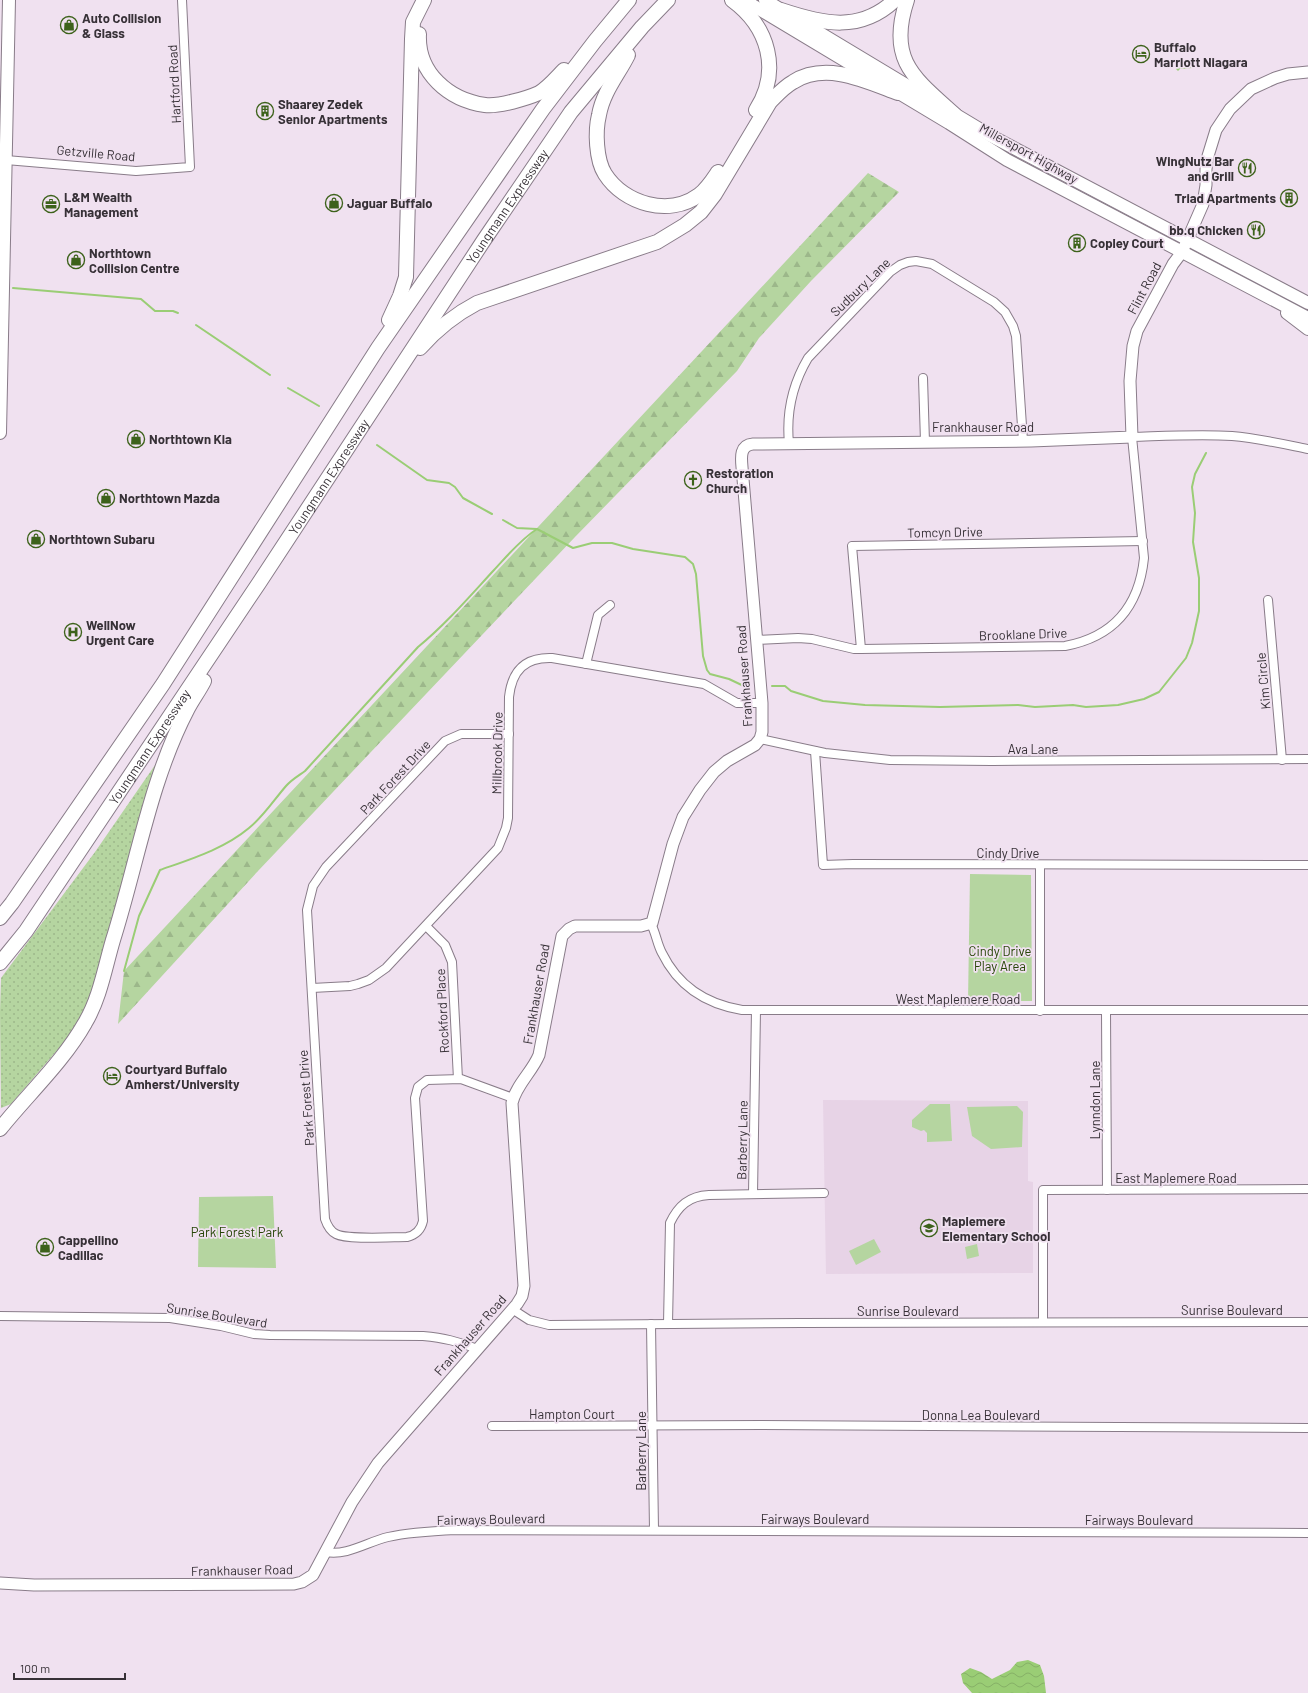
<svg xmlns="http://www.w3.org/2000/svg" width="1308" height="1693" font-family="Barlow,sans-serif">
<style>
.built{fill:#e7d3e6}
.grass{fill:url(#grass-dots)}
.forest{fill:url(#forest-firs)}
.park{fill:#b5d5a0}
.water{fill:url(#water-waves)}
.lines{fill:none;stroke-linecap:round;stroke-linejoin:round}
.stream{stroke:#9acd75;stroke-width:2}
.street-casing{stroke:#897c89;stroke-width:10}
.secondary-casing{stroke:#897c89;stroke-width:13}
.primary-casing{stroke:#897c89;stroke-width:14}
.highway-casing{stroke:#897c89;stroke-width:16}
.street{stroke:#fff;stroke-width:8}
.secondary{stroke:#fff;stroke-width:11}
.primary{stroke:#fff;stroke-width:12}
.highway{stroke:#fff;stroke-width:14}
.labels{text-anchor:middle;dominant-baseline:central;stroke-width:3.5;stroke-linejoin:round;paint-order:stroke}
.poi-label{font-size:13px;font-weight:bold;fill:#373137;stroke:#f0e1f0;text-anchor:start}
.street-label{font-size:13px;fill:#373137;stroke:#f0e1f0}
.park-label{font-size:13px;fill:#274607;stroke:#f0e1f0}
</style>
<defs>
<pattern id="grass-dots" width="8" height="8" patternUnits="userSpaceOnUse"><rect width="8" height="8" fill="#b5d5a0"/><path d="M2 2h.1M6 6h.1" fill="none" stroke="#9cb78a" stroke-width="1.8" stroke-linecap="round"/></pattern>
<pattern id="forest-firs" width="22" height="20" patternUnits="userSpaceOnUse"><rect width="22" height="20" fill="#b5d5a0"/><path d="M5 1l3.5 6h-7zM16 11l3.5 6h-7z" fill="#9cb78a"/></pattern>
<pattern id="water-waves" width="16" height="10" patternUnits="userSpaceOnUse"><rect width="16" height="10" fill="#9acd75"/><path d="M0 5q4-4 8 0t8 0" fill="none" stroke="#85b066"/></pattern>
</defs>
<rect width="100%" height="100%" fill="#f0e1f0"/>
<polygon class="built" points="823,1100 1028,1101 1028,1181 1033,1182 1033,1273 826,1274"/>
<polygon class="grass" points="164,752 89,1005 66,1040 11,1104 1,1108 0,1012 1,978 95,852"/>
<polygon class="forest" points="868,173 899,192 811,281 759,338 737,371 575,537 258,871 118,1024 124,971"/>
<g class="park">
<polygon points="970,874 1031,875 1032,1001 968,1001"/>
<polygon points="930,1104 950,1104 952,1141 927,1142 927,1133 924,1130 921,1131 912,1127 912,1120"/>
<polygon points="1017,1106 1023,1112 1022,1147 991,1149 972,1136 967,1107"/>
<polygon points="273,1196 276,1268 198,1267 199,1197"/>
<polygon points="874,1239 881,1252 856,1265 849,1251"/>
<polygon points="977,1244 979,1256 967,1259 965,1247"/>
</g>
<g class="water">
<polygon points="1177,60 1191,60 1192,68 1180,69 1178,71 1176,69 1177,67"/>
<polygon points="1028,1660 1040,1665 1044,1676 1046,1693 972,1693 963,1683 961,1674 970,1668 981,1672 992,1679 1010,1670 1017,1662"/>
</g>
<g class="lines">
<g class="stream">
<polyline points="13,288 141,299 155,311 173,311 178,313"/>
<polyline points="196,325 270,375"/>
<polyline points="288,388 319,406"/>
<polyline points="377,445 427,480 449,483 455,487 463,498 492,514"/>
<polyline points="503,520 517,528 537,529 573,548 592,543 612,543 633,549 685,557 693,564 696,574 703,656 707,670 710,674 729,679 748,688"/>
<polyline points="772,686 785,686 791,691 823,701 865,705 940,707 1018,705 1035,707 1073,705 1086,707 1118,705 1144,699 1159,692 1186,658 1192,643 1199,611 1199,578 1193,542 1195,513 1192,487 1195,474 1206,453"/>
<path d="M124,971L139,916L160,870C191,859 224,849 249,828C264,816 273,801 286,786C291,780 298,776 305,771L418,647C446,624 470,596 494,570C507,556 521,539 537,529"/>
</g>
<g class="street-casing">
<g id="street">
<polyline points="6,160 136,171 190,167 182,0"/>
<polyline points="923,378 925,442"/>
<path d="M789,443C786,412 792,385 808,358L890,272L900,265L908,262L916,261L932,264L994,302L1005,312L1013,326L1016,336L1023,441"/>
<polyline points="1268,600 1282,760"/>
<path d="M756,640L798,638L812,639L854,649H861L1065,646C1113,637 1139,607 1144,558L1132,437C1165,436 1199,434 1232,436C1257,438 1283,444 1308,449"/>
<polyline points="861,649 852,546 1143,541"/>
<polyline points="586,664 598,615 610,605"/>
<path d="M509,734H461L445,741L326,867L313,886L307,910L325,1219C327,1225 330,1231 336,1234C347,1240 392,1237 407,1237C416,1235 421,1230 423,1221L415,1098L418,1087L427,1080L461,1079L513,1098"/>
<polyline points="760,739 825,753 890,760 992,761 1308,759"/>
<polyline points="815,751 823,865 853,864 1308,865"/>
<polyline points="1040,865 1040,1011"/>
<path d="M651,924C656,933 657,944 662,953C678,986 706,1004 742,1010H1308"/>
<polyline points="426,926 445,945 452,962 458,1079"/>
<path d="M312,988L350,986L358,984L369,980L386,968L498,848L506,828L508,818L509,697C512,670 525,657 552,658L704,684L737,703H762"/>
<polyline points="1106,1011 1107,1190"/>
<polyline points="753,1194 756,1010"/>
<polyline points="512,1309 529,1320 549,1325 801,1323 1308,1322"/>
<path d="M0,1316L170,1318L221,1326L254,1334L270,1335L423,1336C444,1338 457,1341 477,1349"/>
<polyline points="1043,1322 1043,1190 1308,1189"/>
<polyline points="651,1324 654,1530"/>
<path d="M668,1324L670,1223C678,1206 689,1196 709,1195L824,1193"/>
<polyline points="492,1426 761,1425 1308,1428"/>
<path d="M326,1552C347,1556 367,1542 388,1537C410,1532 433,1531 456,1530L1308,1533"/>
</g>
</g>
<g class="secondary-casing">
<path id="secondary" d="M0,1583L34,1585L294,1584L302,1582L313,1575L352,1502L378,1463L517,1304L522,1296L524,1286L512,1103C516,1085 532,1072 539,1055L562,936L569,929L575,926H641L652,923L673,844L683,817L700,790L714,772L727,761L755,745L760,739L762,732V703L742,467C741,457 740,445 753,444L1031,441L1132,437L1130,381L1133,346L1137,331L1173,264L1182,252L1203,204L1206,185V169L1208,156L1216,130L1230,109L1251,89L1275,78L1288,74L1308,72"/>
</g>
<g class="primary-casing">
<g id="primary">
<polyline points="744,0 949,123 1007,160 1308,318"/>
<polyline points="765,0 991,136 1308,303"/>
<polyline points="1287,313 1308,329"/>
<polyline points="0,433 9,0"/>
</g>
</g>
<g class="highway-casing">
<g id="highway">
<path d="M732,0C769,27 781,71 756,110"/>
<path d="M907,0C887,60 914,78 955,115"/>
<path d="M781,10C823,24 860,33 895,0"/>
<path d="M419,34C417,73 449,100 485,105C498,107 528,98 539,93C548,88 557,77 564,70"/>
<path d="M628,55C618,75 603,92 599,115C595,131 596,160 605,174C624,204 669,217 699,195C707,189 712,181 718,172"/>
<polyline points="389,320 400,296 406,277 412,39 413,22 424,0"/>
<path d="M420,348C436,330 456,314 477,303L657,242L685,225L701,212L715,194L770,102C777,95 784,87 793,82C826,61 866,81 898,93"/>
<polyline points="0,918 12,903 163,684 378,348 543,109 595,41 629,0"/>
<path id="s1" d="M0,963L26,931L259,583L484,240L571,112L642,27L668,0"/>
<path d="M0,1129C28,1094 63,1062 85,1023C100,998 105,967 113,940C137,864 150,781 187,710C192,700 199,691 204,681"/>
</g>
</g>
<use href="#street" class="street"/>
<use href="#secondary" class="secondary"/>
<use href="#primary" class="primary"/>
<use href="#highway" class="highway"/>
</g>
<defs>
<g id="shop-ring" transform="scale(0.9)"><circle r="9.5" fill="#f0e1f0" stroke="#3d621b" stroke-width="1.5"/><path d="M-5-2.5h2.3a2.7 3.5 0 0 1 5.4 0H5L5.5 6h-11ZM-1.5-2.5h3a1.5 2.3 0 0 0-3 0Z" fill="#3d621b"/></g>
<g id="hotel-ring" transform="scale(0.9)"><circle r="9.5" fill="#f0e1f0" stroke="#3d621b" stroke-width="1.5"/><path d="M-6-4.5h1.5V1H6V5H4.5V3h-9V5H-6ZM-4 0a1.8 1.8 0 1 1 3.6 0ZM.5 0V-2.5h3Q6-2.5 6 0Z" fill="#3d621b"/></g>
<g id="building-ring" transform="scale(0.9)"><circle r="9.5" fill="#f0e1f0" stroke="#3d621b" stroke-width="1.5"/><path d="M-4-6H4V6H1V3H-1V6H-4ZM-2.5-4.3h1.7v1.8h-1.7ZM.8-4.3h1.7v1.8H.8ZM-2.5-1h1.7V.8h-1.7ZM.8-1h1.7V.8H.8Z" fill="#3d621b"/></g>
<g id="restaurant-ring" transform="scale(0.9)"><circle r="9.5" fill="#f0e1f0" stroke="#3d621b" stroke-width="1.5"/><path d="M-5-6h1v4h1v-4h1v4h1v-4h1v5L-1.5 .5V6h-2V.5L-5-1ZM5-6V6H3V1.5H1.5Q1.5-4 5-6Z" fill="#3d621b"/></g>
<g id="office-ring" transform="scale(0.9)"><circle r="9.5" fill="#f0e1f0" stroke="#3d621b" stroke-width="1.5"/><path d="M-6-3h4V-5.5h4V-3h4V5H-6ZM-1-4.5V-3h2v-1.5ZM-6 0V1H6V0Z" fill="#3d621b"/></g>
<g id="church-ring" transform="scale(0.9)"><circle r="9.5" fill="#f0e1f0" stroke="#3d621b" stroke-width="1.5"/><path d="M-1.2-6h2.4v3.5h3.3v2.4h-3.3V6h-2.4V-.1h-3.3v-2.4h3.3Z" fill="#3d621b"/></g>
<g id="hospital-ring" transform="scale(0.9)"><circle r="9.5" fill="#f0e1f0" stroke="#3d621b" stroke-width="1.5"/><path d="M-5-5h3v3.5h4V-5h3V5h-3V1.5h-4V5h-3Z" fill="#3d621b"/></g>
<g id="school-ring" transform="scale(0.9)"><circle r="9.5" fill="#f0e1f0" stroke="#3d621b" stroke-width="1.5"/><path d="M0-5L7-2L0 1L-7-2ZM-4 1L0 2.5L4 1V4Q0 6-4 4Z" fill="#3d621b"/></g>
</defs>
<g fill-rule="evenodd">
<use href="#shop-ring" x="69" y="25"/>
<use href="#hotel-ring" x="1141" y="54"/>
<use href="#building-ring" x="265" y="111"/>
<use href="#restaurant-ring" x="1247" y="168"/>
<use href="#building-ring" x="1289" y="198"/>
<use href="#shop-ring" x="334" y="203"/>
<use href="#office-ring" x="51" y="204"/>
<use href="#restaurant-ring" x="1256" y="230"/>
<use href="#building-ring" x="1077" y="243"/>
<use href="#shop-ring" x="76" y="260"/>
<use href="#shop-ring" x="136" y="439"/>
<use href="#church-ring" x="693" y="480"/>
<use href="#shop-ring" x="106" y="498"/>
<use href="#shop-ring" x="36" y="539"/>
<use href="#hospital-ring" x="73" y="632"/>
<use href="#hotel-ring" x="112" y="1076"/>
<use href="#school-ring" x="929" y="1228"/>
<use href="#shop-ring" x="45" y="1247"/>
</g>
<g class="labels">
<g class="poi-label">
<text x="82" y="18">Auto Collision<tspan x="82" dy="15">&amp; Glass</tspan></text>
<text x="1154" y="47">Buffalo<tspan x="1154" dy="15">Marriott Niagara</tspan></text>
<text x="278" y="104">Shaarey Zedek<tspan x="278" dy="15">Senior Apartments</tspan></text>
<text x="1234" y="161" text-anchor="end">WingNutz Bar<tspan x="1234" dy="15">and Grill</tspan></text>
<text x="64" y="197">L&amp;M Wealth<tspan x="64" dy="15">Management</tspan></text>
<text x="1276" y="198" text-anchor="end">Triad Apartments</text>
<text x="347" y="203">Jaguar Buffalo</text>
<text x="1243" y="230" text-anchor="end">bb.q Chicken</text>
<text x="1090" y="243">Copley Court</text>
<text x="89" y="253">Northtown<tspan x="89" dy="15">Collision Centre</tspan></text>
<text x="149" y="439">Northtown Kia</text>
<text x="706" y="473">Restoration<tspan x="706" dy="15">Church</tspan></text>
<text x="119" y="498">Northtown Mazda</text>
<text x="49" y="539">Northtown Subaru</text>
<text x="86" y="625">WellNow<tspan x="86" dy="15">Urgent Care</tspan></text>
<text x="125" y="1069">Courtyard Buffalo<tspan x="125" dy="15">Amherst/University</tspan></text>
<text x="942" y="1221">Maplemere<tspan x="942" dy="15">Elementary School</tspan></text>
<text x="58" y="1240">Cappellino<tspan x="58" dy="15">Cadillac</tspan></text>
</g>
<g class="street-label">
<text transform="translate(174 84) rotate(-93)">Hartford Road</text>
<text transform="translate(96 153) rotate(5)">Getzville Road</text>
<text transform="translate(1029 153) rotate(29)">Millersport Highway</text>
<text stroke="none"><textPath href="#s1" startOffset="911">Youngmann Expressway</textPath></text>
<text transform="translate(860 287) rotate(-44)">Sudbury Lane</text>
<text transform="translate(1144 288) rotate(-62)">Flint Road</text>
<text x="983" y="427">Frankhauser Road</text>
<text stroke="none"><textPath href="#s1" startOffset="587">Youngmann Expressway</textPath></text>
<text transform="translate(945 532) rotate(-1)">Tomcyn Drive</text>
<text transform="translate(1023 634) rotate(-2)">Brooklane Drive</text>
<text transform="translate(744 676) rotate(-94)">Frankhauser Road</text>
<text transform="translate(1263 681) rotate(-95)">Kim Circle</text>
<text stroke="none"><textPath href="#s1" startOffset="263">Youngmann Expressway</textPath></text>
<text x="1033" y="749">Ava Lane</text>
<text transform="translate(497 753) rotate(-89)">Millbrook Drive</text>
<text transform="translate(395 777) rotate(-47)">Park Forest Drive</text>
<text x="1008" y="853">Cindy Drive</text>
<text transform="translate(536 994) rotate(-80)">Frankhauser Road</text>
<text x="958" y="999">West Maplemere Road</text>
<text transform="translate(442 1011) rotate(-93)">Rockford Place</text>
<text transform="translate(306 1098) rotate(-94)">Park Forest Drive</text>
<text transform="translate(1095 1100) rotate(-90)">Lynndon Lane</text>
<text transform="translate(742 1140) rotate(-89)">Barberry Lane</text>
<text x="1176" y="1178">East Maplemere Road</text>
<text x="1232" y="1310">Sunrise Boulevard</text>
<text x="908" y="1311">Sunrise Boulevard</text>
<text transform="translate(217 1315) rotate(9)">Sunrise Boulevard</text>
<text transform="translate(470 1335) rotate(-49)">Frankhauser Road</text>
<text x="572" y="1414">Hampton Court</text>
<text x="981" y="1415">Donna Lea Boulevard</text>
<text transform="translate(641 1451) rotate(-90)">Barberry Lane</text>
<text transform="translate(491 1519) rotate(-1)">Fairways Boulevard</text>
<text x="815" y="1519">Fairways Boulevard</text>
<text x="1139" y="1520">Fairways Boulevard</text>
<text transform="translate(242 1570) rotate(-1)">Frankhauser Road</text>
</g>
<g class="park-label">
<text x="1000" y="951">Cindy Drive<tspan x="1000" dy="15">Play Area</tspan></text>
<text x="237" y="1232">Park Forest Park</text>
</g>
</g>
<path d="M14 1673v6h111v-6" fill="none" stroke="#373137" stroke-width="2"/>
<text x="20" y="1673" font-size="12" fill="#373137" stroke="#f0e1f0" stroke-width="3" paint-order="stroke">100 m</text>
</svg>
